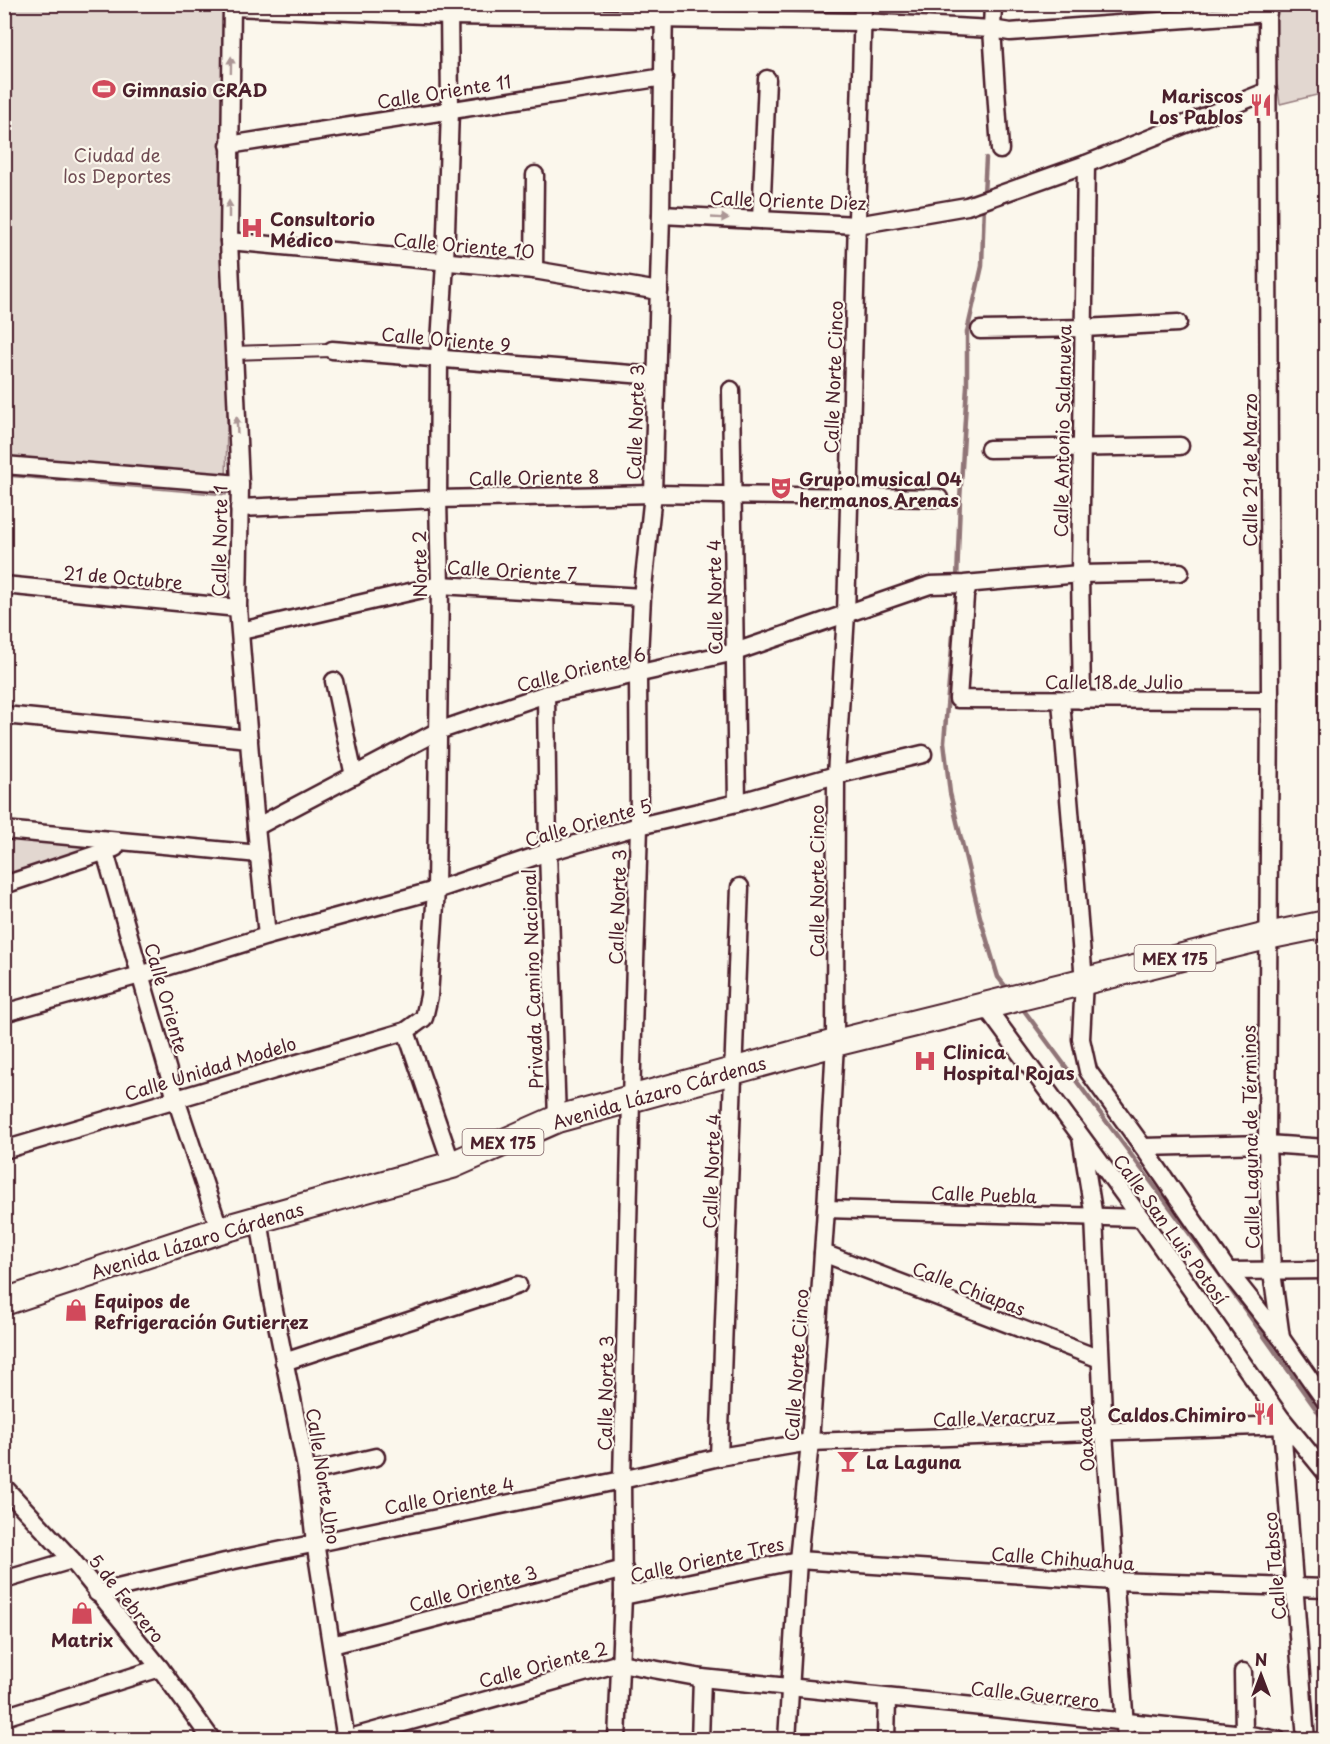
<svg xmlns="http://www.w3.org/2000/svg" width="1330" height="1744" font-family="'Playpen Sans',sans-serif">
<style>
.green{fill:#e2d7d0;stroke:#967b7e;stroke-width:1.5}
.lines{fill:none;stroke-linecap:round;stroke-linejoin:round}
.stream{stroke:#907477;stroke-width:4.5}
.pedestrian-casing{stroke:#4a1f2b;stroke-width:16}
.minor-casing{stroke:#4a1f2b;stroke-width:21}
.primary-casing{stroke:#4a1f2b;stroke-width:30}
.pedestrian{stroke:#fbf7ec;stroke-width:12}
.minor{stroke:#fbf7ec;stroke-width:16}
.primary{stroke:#fbf7ec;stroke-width:26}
.oneway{fill:#ab9695}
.labels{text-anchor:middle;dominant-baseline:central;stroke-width:4.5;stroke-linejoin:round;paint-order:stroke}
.shield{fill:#fbf7ec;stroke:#7f6065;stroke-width:1.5}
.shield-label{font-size:16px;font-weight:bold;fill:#4a1f2b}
.poi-label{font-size:18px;font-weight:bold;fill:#4a1f2b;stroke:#fbf7ec;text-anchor:start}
.street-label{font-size:18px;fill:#4a1f2b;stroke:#fbf7ec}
.park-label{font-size:18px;fill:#704d54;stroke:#fbf7ec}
</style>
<rect width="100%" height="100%" fill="#fbf7ec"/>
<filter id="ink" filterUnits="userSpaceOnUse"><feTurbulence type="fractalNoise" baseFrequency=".0167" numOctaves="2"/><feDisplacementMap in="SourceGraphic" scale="12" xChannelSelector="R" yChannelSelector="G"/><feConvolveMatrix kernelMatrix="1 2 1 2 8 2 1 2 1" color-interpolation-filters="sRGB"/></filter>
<g filter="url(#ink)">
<g class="green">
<polygon points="4,5 232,5 226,495 6,476 5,493"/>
<polygon points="1266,5 1325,5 1325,93 1280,104"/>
<polygon points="5,824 137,846 5,892"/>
</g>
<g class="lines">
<g class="stream">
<polyline points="984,194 986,158"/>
<polyline points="957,580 960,500 967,386 967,332 982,266 984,203"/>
<polyline points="957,588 944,742 950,793 980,917 998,977 1009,991"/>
<polyline points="1020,1005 1221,1276 1326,1423"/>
</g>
<g class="pedestrian-casing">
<polyline id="pedestrian" points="233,353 332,350"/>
</g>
<g class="minor-casing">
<g id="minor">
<polyline points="232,4 229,241 240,484 238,608 256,827 267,936"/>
<polyline points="993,4 992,29 1000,150"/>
<polyline points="1267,4 1270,700 1267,1144 1272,1272 1281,1338"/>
<polyline points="232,7 449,16 862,22 992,29 1010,32 1268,13"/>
<polyline points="229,145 664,77"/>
<polyline points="661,215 857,225 967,206 1086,164 1268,91"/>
<polyline points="761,220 767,79"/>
<polyline points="229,241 534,270 659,291"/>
<polyline points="534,270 535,175"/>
<polyline points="980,330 1084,328 1178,323"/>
<polyline points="332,350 656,376"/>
<polyline points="731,390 737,803"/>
<polyline points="989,449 1180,446"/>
<polyline points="4,465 240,484"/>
<polyline points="239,508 438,499 653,494 939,498"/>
<polyline points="969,584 965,596 958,699 1270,700"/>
<polyline points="4,585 238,608"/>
<polyline points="241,631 440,585 642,597"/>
<polyline points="334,681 354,776"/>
<polyline points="546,694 548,852 557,1119"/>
<polyline points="1082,700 1080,574 1086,164"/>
<polyline points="1061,701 1084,981 1081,1039 1088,1071 1143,1147 1228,1271 1281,1338 1326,1402"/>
<polyline points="4,715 249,739"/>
<polyline points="256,827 438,731 546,694 735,652 930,585 964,584 1080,574 1180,572"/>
<polyline points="4,830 259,854"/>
<polyline points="105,852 176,1099 217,1222"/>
<polyline points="4,885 115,848"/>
<polyline points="986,1007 1141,1218 1281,1418 1326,1473"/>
<polyline points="4,1013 140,975 267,936 436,890 548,852 639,826 737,803 836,775 923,754"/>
<polyline points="406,1031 452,1165"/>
<polyline points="1081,1137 1094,1217 1104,1433 1126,1740"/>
<polyline points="1143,1147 1267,1144 1326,1148"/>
<polyline points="4,1150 406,1031 424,1018 429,996 436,890 440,585 438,499 439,358 445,263 450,110 449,4"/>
<polyline points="826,1209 1141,1218"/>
<polyline points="259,1219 271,1295 307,1473 315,1542 346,1740"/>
<polyline points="823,1253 1100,1359"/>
<polyline points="1228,1271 1326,1270"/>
<polyline points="284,1362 518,1285"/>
<polyline points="1282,1425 1306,1740"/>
<polyline points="719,1457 740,887"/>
<polyline points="307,1473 376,1457"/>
<polyline points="4,1487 72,1560 160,1668 212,1740"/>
<polyline points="4,1580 72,1560"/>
<polyline points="97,1593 225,1562 622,1480 719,1457 810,1442 1286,1425"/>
<polyline points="623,1596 798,1560 1114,1581 1326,1588"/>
<polyline points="332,1645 624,1569"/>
<polyline points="1243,1672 1244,1734"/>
<polyline points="4,1717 160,1668"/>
<polyline points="346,1739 620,1663 702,1678 1244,1734 1278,1740"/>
<polyline points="617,1740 623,1596 622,1480 631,1100 639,826 638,675 642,597 653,494 661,215 664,4"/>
<polyline points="700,1740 702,1678"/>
<polyline points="787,1740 798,1560 810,1442 826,1209 835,1043 836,775 846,614 863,4"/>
<polyline points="886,1740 887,1699"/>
</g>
</g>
<g class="primary-casing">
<polyline id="primary" points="4,1302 220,1230 452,1165 557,1119 835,1043 1267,936 1326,924"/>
</g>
<use href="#pedestrian" class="pedestrian"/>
<use href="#minor" class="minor"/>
<use href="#primary" class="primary"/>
</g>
<defs><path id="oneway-solid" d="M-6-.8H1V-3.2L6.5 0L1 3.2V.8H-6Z" transform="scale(1.5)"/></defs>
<g class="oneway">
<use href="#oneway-solid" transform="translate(231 65) rotate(-89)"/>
<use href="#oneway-solid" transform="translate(229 209) rotate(-90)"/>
<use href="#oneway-solid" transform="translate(720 218) rotate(3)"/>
<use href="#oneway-solid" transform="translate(237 425) rotate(-93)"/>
</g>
</g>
<defs>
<g id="stadium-bare" transform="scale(1.8)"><path d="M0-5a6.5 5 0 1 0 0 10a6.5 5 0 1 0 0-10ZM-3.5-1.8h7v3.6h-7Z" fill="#d1495b" stroke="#fbf7ec" stroke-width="2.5" paint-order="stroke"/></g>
<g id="restaurant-bare" transform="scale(1.8)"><path d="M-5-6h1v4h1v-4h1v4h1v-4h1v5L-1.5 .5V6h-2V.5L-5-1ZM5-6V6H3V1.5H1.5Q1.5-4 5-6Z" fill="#d1495b" stroke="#fbf7ec" stroke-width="2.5" paint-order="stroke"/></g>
<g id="hospital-bare" transform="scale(1.8)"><path d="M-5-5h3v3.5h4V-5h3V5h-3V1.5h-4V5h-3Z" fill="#d1495b" stroke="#fbf7ec" stroke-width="2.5" paint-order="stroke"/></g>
<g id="theatre-bare" transform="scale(1.8)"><path d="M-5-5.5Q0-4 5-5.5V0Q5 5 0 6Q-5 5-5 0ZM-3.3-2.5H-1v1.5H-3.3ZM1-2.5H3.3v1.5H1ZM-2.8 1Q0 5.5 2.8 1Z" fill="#d1495b" stroke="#fbf7ec" stroke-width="2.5" paint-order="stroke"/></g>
<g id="shop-bare" transform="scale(1.8)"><path d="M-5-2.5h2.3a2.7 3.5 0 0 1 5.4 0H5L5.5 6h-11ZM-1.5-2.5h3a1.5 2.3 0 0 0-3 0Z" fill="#d1495b" stroke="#fbf7ec" stroke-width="2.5" paint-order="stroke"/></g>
<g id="bar-bare" transform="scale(1.8)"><path d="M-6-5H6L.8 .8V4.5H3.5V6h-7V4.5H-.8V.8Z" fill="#d1495b" stroke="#fbf7ec" stroke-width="2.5" paint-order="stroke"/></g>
</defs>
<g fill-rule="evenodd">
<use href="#stadium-bare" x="104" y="89"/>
<use href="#restaurant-bare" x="1261" y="105"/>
<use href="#hospital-bare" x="252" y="228"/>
<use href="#theatre-bare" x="781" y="488"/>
<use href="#hospital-bare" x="925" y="1061"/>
<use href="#shop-bare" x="76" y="1310"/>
<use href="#restaurant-bare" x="1264" y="1414"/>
<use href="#bar-bare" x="848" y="1461"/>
<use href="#shop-bare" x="82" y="1613"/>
</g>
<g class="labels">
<g class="shield">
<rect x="1134.5" y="945" width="81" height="26" rx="4.5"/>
<rect x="462.5" y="1129" width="81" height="26" rx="4.5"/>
</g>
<g class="shield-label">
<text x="1175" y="958">MEX 175</text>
<text x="503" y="1142">MEX 175</text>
</g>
<g class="poi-label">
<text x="122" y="89">Gimnasio CRAD</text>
<text x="1243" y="95" text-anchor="end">Mariscos<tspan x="1243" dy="21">Los Pablos</tspan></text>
<text x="270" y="218">Consultorio<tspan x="270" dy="21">Médico</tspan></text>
<text x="799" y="478">Grupo musical 04<tspan x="799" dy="21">hermanos Arenas</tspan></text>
<text x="943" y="1051">Clinica<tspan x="943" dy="21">Hospital Rojas</tspan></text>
<text x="94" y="1300">Equipos de<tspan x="94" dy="21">Refrigeración Gutierrez</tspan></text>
<text x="1246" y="1414" text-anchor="end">Caldos Chimiro</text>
<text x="866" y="1461">La Laguna</text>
<text x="82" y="1639" text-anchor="middle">Matrix</text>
</g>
<g class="street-label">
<text transform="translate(444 91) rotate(-9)">Calle Oriente 11</text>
<text transform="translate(788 200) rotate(2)">Calle Oriente Diez</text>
<text transform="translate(464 245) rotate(5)">Calle Oriente 10</text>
<text transform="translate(446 339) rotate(5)">Calle Oriente 9</text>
<text transform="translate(833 377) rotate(-88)">Calle Norte Cinco</text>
<text transform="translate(635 422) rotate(-88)">Calle Norte 3</text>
<text transform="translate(1062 431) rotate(-89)">Calle Antonio Salanueva</text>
<text transform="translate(1249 470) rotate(-90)">Calle 21 de Marzo</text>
<text transform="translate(534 477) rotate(-1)">Calle Oriente 8</text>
<text transform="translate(219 541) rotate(-89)">Calle Norte 1</text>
<text transform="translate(419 564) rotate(-91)">Norte 2</text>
<text transform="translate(512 570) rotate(3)">Calle Oriente 7</text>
<text transform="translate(123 577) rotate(5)">21 de Octubre</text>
<text transform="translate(714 597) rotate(-91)">Calle Norte 4</text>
<text transform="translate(581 669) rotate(-14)">Calle Oriente 6</text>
<text x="1114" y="681">Calle 18 de Julio</text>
<text transform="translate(588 822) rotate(-16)">Calle Oriente 5</text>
<text transform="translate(816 881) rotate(-90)">Calle Norte Cinco</text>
<text transform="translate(617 907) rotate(-88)">Calle Norte 3</text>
<text transform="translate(532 979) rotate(-92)">Privada Camino Nacional</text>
<text transform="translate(167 998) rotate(74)">Calle Oriente</text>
<text transform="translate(210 1068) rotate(-17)">Calle Unidad Modelo</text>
<text transform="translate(659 1092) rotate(-16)">Avenida Lázaro Cárdenas</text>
<text transform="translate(1250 1137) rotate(-91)">Calle Laguna de Términos</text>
<text transform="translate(711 1171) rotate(-88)">Calle Norte 4</text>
<text transform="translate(984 1194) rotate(2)">Calle Puebla</text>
<text transform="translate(1171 1229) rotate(54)">Calle San Luis Potosí</text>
<text transform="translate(197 1240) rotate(-17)">Avenida Lázaro Cárdenas</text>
<text transform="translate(969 1288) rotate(21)">Calle Chiapas</text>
<text transform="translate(796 1365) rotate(-86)">Calle Norte Cinco</text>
<text transform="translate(605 1393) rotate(-89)">Calle Norte 3</text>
<text transform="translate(994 1417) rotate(-2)">Calle Veracruz</text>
<text transform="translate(1085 1439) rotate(-94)">Oaxaca</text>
<text transform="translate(324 1476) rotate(81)">Calle Norte Uno</text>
<text transform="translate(449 1495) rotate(-11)">Calle Oriente 4</text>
<text transform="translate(1063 1558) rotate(4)">Calle Chihuahua</text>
<text transform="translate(707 1559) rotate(-12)">Calle Oriente Tres</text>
<text transform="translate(1274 1566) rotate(-95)">Calle Tabsco</text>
<text transform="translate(473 1588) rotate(-15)">Calle Oriente 3</text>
<text transform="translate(127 1598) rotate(51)">5 de Febrero</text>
<text transform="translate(543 1664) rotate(-15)">Calle Oriente 2</text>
<text transform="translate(1035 1694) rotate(6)">Calle Guerrero</text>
</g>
<g class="park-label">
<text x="117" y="154">Ciudad de<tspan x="117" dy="21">los Deportes</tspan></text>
</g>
</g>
<rect width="1330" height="1744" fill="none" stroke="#fbf7ec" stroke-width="24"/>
<rect x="12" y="12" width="1306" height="1720" fill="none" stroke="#4a1f2b" stroke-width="2" filter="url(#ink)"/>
<g transform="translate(1261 1675)" stroke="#fbf7ec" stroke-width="4.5" paint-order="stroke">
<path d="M0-4.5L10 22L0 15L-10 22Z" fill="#4a1f2b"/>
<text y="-9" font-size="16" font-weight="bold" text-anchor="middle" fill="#4a1f2b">N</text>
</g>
</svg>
